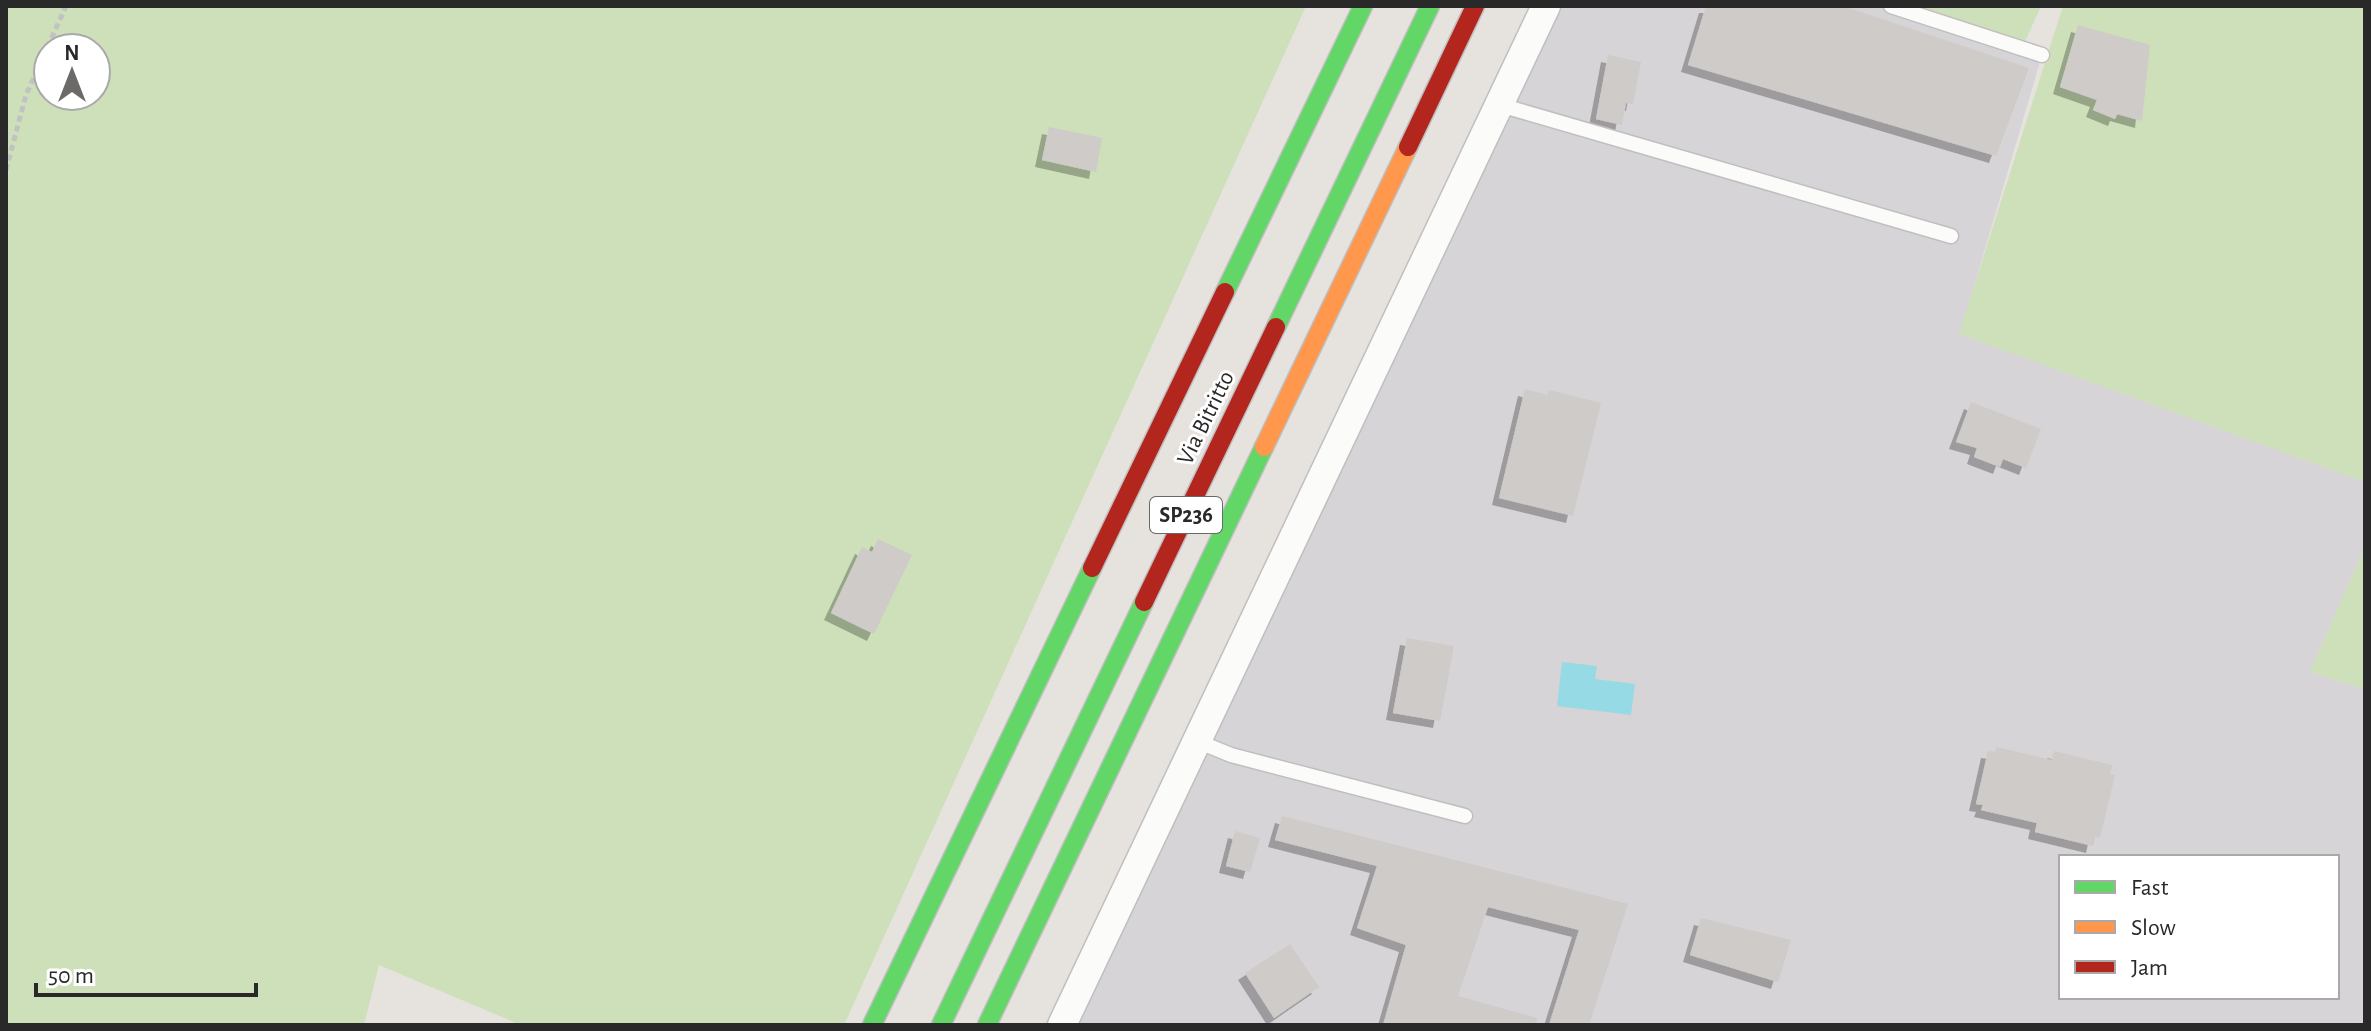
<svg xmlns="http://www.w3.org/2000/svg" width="2371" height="1031" font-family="'Alegreya Sans',sans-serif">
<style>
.industrial{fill:#d6d4d6;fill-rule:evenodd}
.green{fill:#cde0b9;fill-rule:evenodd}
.water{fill:#96dae5}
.building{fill:#cecbc8;filter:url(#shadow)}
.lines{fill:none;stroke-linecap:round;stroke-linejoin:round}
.lane-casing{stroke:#c0bfc0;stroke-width:17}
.street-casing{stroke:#c0bfc0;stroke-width:31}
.fast-casing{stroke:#c0bfc0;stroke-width:21}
.slow-casing{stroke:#c0bfc0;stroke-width:21}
.jam-casing{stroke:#c0bfc0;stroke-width:21}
.path{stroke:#c3c2c2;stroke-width:5;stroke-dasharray:6 4;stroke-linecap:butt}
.lane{stroke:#fbfbfa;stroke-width:14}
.street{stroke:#fbfbfa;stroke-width:28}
.fast{stroke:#63d668;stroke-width:18}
.slow{stroke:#ff974d;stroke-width:18}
.jam{stroke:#b3261e;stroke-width:18}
.labels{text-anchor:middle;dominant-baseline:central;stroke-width:6;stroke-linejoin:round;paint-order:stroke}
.shield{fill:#fff;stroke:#696969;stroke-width:2}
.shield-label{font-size:22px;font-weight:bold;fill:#292929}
.street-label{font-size:24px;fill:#292929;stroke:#fff}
</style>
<defs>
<filter id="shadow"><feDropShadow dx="-7" dy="7" stdDeviation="0" flood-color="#0004"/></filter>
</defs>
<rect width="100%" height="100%" fill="#e6e2de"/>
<path class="industrial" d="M1546,6H1891L2042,55L1960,334L2365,482V547L2310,672L2365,689V1025H1062ZM2061,857H2337V997H2061Z"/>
<g class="green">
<path d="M6,6H1306L844,1025H521L379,965L364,1025H6ZM48,48H96V96H48Z"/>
<polygon points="1891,6 2041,6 2022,48"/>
<polygon points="2063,6 2365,6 2365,482 1959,334"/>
<polygon points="2365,547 2365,689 2310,672"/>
</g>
<polygon class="water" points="1562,662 1597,666 1595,679 1635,684 1631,715 1557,706"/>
<g class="building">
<polygon points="1706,6 1843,6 2029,68 1996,156 1688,65"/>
<polygon points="2078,25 2150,45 2142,121 2117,114 2115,119 2093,110 2097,100 2060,87"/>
<polygon points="1608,55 1641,62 1633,104 1626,103 1622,125 1596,119"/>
<polygon points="1049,127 1102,138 1096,172 1042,160"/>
<polygon points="1525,389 1548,395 1549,390 1601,403 1573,516 1499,498"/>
<polygon points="1971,402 2041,429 2026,468 2003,459 2000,467 1974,457 1977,448 1956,442"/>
<polygon points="878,539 912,555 874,634 831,613 862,547 872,552"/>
<polygon points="1407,638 1454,646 1440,721 1393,713"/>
<polygon points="1996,747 2052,760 2054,751 2112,765 2110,774 2115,775 2100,838 2095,837 2093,846 2035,832 2037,823 1981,810 1983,805 1976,804 1988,751 1995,752"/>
<polygon points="1282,816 1628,904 1589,1025 1549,1025 1579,930 1488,907 1458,996 1537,1018 1536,1025 1383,1025 1406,945 1357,928 1377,866 1275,840"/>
<polygon points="1235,831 1260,838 1250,872 1226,866"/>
<polygon points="1701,918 1791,940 1778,982 1690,955"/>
<polygon points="1290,944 1319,987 1274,1018 1245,973"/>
</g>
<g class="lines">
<g class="lane-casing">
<g id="lane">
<polyline points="1891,6 2042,55"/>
<polyline points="1500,105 1951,236"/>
<polyline points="1197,741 1231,755 1465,816"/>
</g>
</g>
<g class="street-casing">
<polyline id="street" points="1062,1025 1546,6"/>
</g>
<g class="fast-casing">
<g id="fast">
<polyline points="1225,292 1363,6"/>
<polyline points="1276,327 1430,6"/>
<polyline points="872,1025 1092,568"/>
<polyline points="941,1025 1144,602"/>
<polyline points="987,1025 1264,447"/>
</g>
</g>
<g class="slow-casing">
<polyline id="slow" points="1264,447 1408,147"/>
</g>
<g class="jam-casing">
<g id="jam">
<polyline points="1408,147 1475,6"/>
<polyline points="1092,568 1225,292"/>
<polyline points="1144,602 1276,327"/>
</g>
</g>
<polyline class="path" points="6,170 26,95 66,6"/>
<use href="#lane" class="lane"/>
<use href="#street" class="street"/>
<use href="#fast" class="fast"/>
<use href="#slow" class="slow"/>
<use href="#jam" class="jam"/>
</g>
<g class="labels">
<rect class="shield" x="1150" y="497" width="72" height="36" rx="6"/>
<g class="shield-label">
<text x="1186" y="515">SP236</text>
</g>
<g class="street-label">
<text transform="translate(1206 418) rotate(-64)">Via Bitritto</text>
</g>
</g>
<rect width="2371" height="1031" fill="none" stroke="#292929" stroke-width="16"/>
<rect x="2059" y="855" width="280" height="144" fill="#ffffff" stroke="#a9a9a9" stroke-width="2"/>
<rect x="2075" y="881" width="40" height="12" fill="#63d668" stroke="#a9a9a9" stroke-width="2"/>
<text x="2131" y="895" font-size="24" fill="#292929">Fast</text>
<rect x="2075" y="921" width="40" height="12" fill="#ff974d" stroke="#a9a9a9" stroke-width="2"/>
<text x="2131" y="935" font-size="24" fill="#292929">Slow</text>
<rect x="2075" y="961" width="40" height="12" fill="#b3261e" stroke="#a9a9a9" stroke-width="2"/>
<text x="2131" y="975" font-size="24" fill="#292929">Jam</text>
<g transform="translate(72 72)"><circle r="38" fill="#ffffff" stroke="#a9a9a9" stroke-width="2"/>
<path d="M0-6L14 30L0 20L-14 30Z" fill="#6b6a68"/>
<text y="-12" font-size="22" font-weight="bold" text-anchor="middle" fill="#292929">N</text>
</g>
<path d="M36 983v12h220v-12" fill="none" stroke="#292929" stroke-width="4"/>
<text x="48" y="983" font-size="24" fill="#292929" stroke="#ffffff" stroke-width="6" paint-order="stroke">50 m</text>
</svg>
